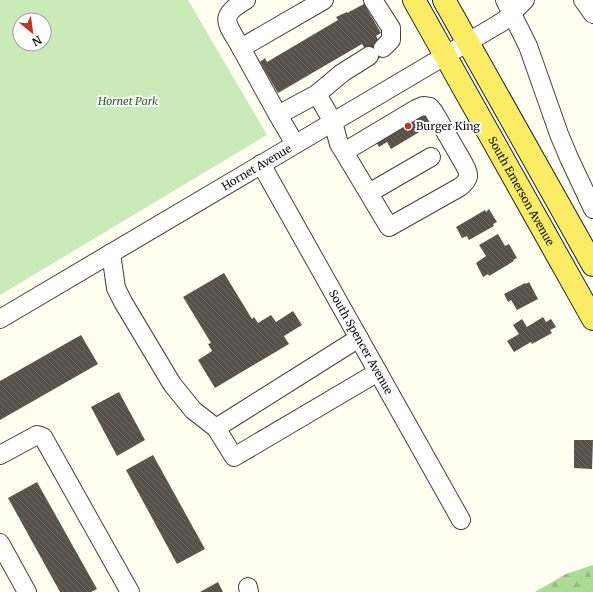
<svg xmlns="http://www.w3.org/2000/svg" width="593" height="592" font-family="Merriweather,serif">
<style>
.forest{fill:url(#forest-firs)}
.park{fill:#caeab8;fill-rule:evenodd}
.building{fill:url(#building-back-hatch)}
.lines{fill:none;stroke-linecap:round;stroke-linejoin:round}
.minor-casing{stroke:#414141;stroke-width:20}
.major-casing{stroke:#1f1f1f;stroke-width:24}
.minor{stroke:#fff;stroke-width:18}
.major{stroke:#faed65;stroke-width:22}
.poi-dot{fill:#c13524;stroke:#fff;stroke-width:1.5}
.labels{text-anchor:middle;dominant-baseline:central;stroke-width:4;stroke-linejoin:round;paint-order:stroke}
.park-label{font-size:11px;font-style:italic;fill:#21671d;stroke:#fff}
.poi-label{font-size:11px;fill:#0e0e0e;stroke:#fff;text-anchor:start}
.street-label{font-size:11px;fill:#0e0e0e;stroke:#fff}
</style>
<defs>
<pattern id="forest-firs" width="22" height="20" patternUnits="userSpaceOnUse"><rect width="22" height="20" fill="#abdb97"/><path d="M5 1l3.5 6h-7zM16 11l3.5 6h-7z" fill="#92bb81"/></pattern>
<pattern id="building-back-hatch" width="6" height="6" patternUnits="userSpaceOnUse"><rect width="6" height="6" fill="#57514a"/><path d="M-1 5l2 2M0 0l6 6M5-1l2 2" fill="none" stroke="#6a6560"/></pattern>
</defs>
<rect width="100%" height="100%" fill="#fffef0"/>
<polygon class="forest" points="593,565 593,592 535,592 566,574"/>
<path class="park" d="M0,0H188L267,135L0,295ZM20,20H44V44H20Z"/>
<g class="building">
<polygon points="364,4 381,33 376,36 386,54 373,62 362,44 278,93 260,62 265,58 267,62 338,20 336,17 347,12 347,13"/>
<polygon points="423,110 432,123 420,130 421,131 391,149 387,142 379,147 373,137"/>
<polygon points="489,209 497,222 493,224 494,226 469,240 467,236 462,238 456,227 485,210 486,212"/>
<polygon points="498,234 505,246 509,244 517,258 513,260 514,261 489,276 488,274 483,277 476,263 486,256 479,245"/>
<polygon points="224,273 252,319 254,317 258,323 271,315 276,322 293,311 302,325 284,336 289,344 215,388 198,360 212,351 208,344 211,343 183,297"/>
<polygon points="529,282 538,299 517,310 511,300 508,302 504,294 525,283 526,284"/>
<polygon points="543,317 546,322 551,319 556,327 550,330 552,333 532,344 531,342 514,352 507,341 519,334 513,325 522,319 527,327"/>
<polygon points="81,335 98,364 0,420 0,381"/>
<polygon points="119,392 145,440 117,456 91,407"/>
<polygon points="574,440 593,440 592,469 574,468"/>
<polygon points="153,455 205,549 177,564 126,470"/>
<polygon points="37,482 97,589 91,592 60,592 8,498"/>
<polygon points="218,582 223,592 200,592"/>
</g>
<g class="lines">
<g class="minor-casing">
<g id="minor">
<polyline points="373,0 391,28 391,40 383,48"/>
<polyline points="505,0 528,46 559,134 569,158 593,209"/>
<polyline points="583,0 593,14"/>
<path d="M241,48C228,24 216,17 246,0"/>
<path d="M317,94L333,122L339,144L344,152L389,227L460,187C470,179 470,175 464,164L434,112L430,107L423,106L416,109L344,152"/>
<polyline points="278,115 241,48 324,0"/>
<polyline points="295,144 278,115 317,94 342,73 369,56"/>
<path id="s1" d="M261,164L461,520"/>
<polyline points="369,193 431,157"/>
<polyline points="111,253 116,288 123,302 172,384 193,410 216,428"/>
<path id="s2" d="M0,319L497,25L505,20L525,0"/>
<polyline points="359,338 216,428 234,457 378,372"/>
<polyline points="0,455 37,435 43,437 130,592"/>
<polyline points="0,543 27,592"/>
<polyline points="248,587 249,592"/>
</g>
</g>
<g class="major-casing">
<g id="major">
<path id="s3" d="M414,0L593,319"/>
<polyline points="444,0 593,265"/>
</g>
</g>
<use href="#minor" class="minor"/>
<use href="#major" class="major"/>
</g>
<circle class="poi-dot" cx="408" cy="126" r="4"/>
<g class="labels">
<g class="park-label">
<text x="128" y="101">Hornet Park</text>
</g>
<g class="poi-label">
<text x="416" y="126">Burger King</text>
</g>
<g class="street-label">
<text stroke="none"><textPath href="#s2" startOffset="298">Hornet Avenue</textPath></text>
<text stroke="none"><textPath href="#s3" startOffset="219">South Emerson Avenue</textPath></text>
<text stroke="none"><textPath href="#s1" startOffset="204">South Spencer Avenue</textPath></text>
</g>
</g>
<g transform="translate(32 32) rotate(151)"><circle r="19" fill="#ffffff" stroke="#9f9f9f"/>
<path d="M0-3L7 15L0 10L-7 15Z" fill="#c13524"/>
<text y="-6" font-size="11" font-weight="bold" text-anchor="middle" fill="#0e0e0e">N</text>
</g>
</svg>
